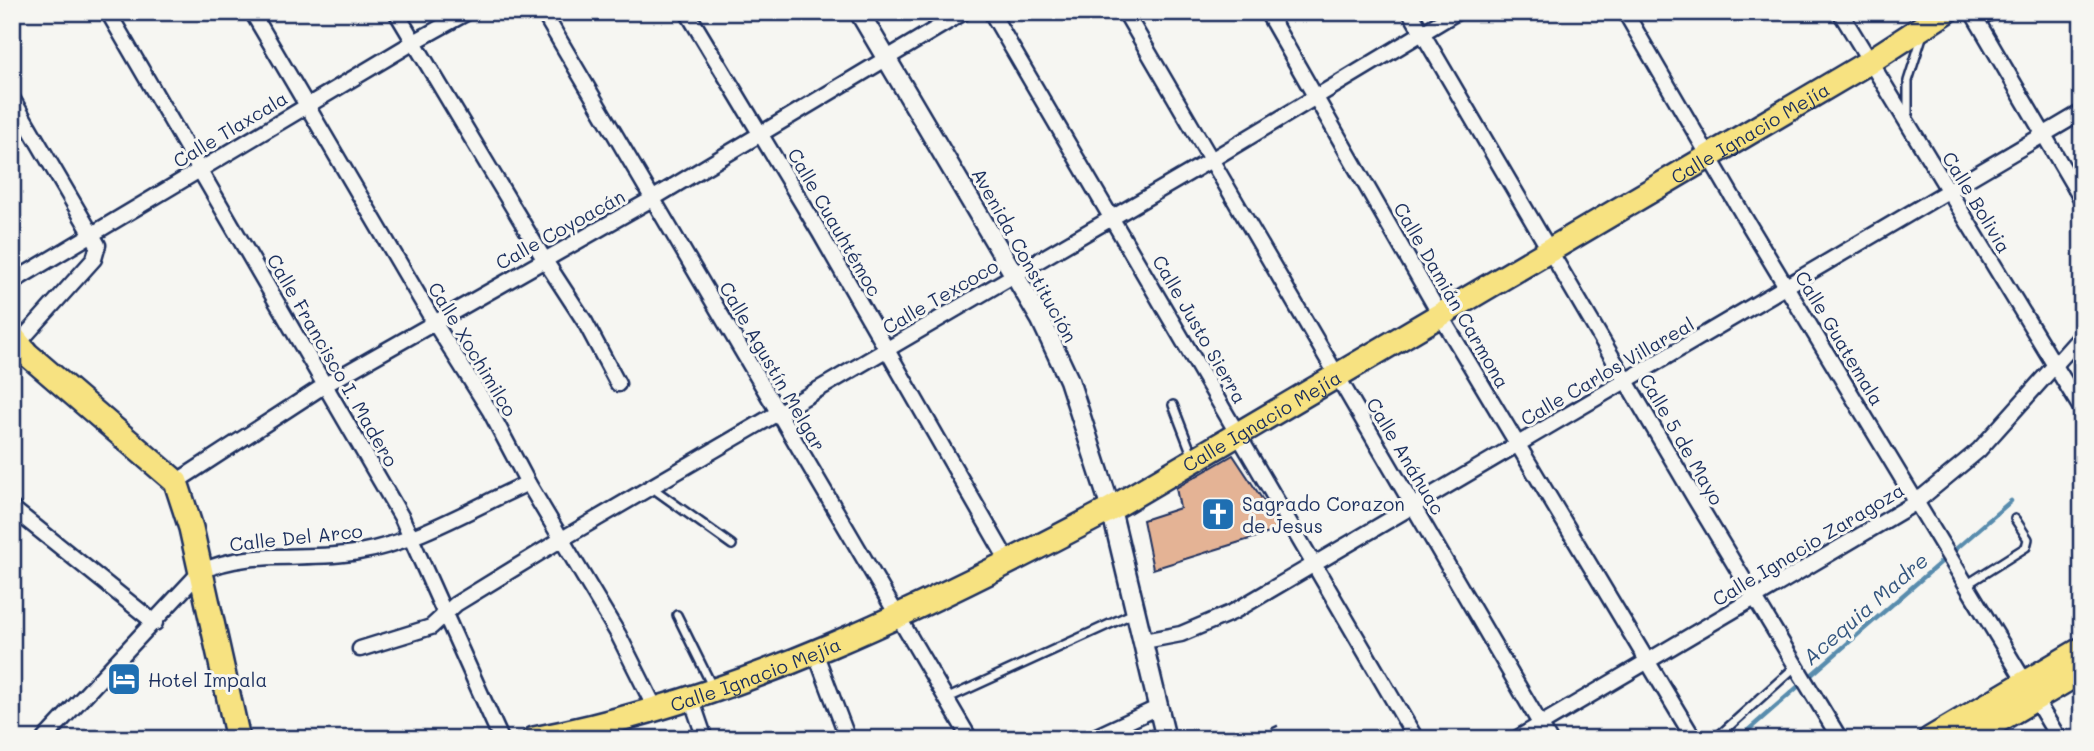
<svg xmlns="http://www.w3.org/2000/svg" width="2094" height="751" font-family="Mali,sans-serif">
<style>
.lines{fill:none;stroke-linecap:round;stroke-linejoin:round}
.stream{stroke:#588cad;stroke-width:4.5}
.building{fill:#e4b395;stroke:#1b2f5e;stroke-width:2}
.service-casing{stroke:#1b2f5e;stroke-width:12}
.minor-casing{stroke:#1b2f5e;stroke-width:19}
.tertiary-casing{stroke:#1b2f5e;stroke-width:23}
.primary-casing{stroke:#1b2f5e;stroke-width:28}
.path{stroke:#1b2f5e;stroke-width:2.5;stroke-dasharray:7 5;stroke-linecap:butt}
.service{stroke:#f6f6f2;stroke-width:7}
.minor{stroke:#f6f6f2;stroke-width:14}
.tertiary{stroke:#f6f6f2;stroke-width:18}
.primary{stroke:#f7e281;stroke-width:23}
.labels{text-anchor:middle;dominant-baseline:central;stroke-width:6;stroke-linejoin:round;paint-order:stroke}
.street-label{font-size:19px;fill:#1b2f5e;stroke:#f6f6f2}
.poi-label{font-size:19px;fill:#1b2f5e;stroke:#f6f6f2;text-anchor:start}
.water-label{font-size:21px;font-style:italic;fill:#34567f;stroke:#f6f6f2}
</style>
<rect width="100%" height="100%" fill="#f6f6f2"/>
<filter id="ink" filterUnits="userSpaceOnUse"><feTurbulence type="fractalNoise" baseFrequency=".0143" numOctaves="2"/><feDisplacementMap in="SourceGraphic" scale="14" xChannelSelector="R" yChannelSelector="G"/><feConvolveMatrix kernelMatrix="1 2 1 2 8 2 1 2 1" color-interpolation-filters="sRGB"/></filter>
<g filter="url(#ink)">
<g class="lines">
<polyline class="stream" points="1738,739 2011,501"/>
</g>
<polygon class="building" points="1233,455 1282,529 1153,569 1143,520 1180,508 1176,488"/>
<g class="lines">
<g class="service-casing">
<g id="service">
<polyline points="1908,117 1908,81 1922,37"/>
<polyline points="1173,405 1193,457"/>
<polyline points="651,487 732,545"/>
<polyline points="1966,585 2026,547 2028,539 2015,519"/>
<polyline points="677,615 712,686"/>
<polyline points="946,699 1136,612"/>
<polyline points="1715,739 1796,666"/>
</g>
</g>
<g class="minor-casing">
<g id="minor">
<polyline points="108,12 402,518 501,739"/>
<polyline points="252,12 434,322 490,411 528,483 618,634 655,708"/>
<polyline points="396,12 544,259 585,322 618,384"/>
<polyline points="543,12 970,739"/>
<polyline points="687,12 820,233 1009,563"/>
<polyline points="991,12 1416,739"/>
<polyline points="1125,12 1549,739"/>
<polyline points="1267,12 1439,313 1694,739"/>
<polyline points="1410,12 1694,497 1840,739"/>
<polyline points="1625,12 1746,220 2025,682"/>
<polyline points="1840,12 2082,410"/>
<polyline points="1972,12 2082,200"/>
<polyline points="1976,18 1992,12"/>
<polyline points="12,98 98,245 94,259 15,347"/>
<polyline points="12,282 414,42 468,12"/>
<polyline points="176,482 325,385 652,199 964,12"/>
<polyline points="12,508 155,623"/>
<polyline points="1144,641 1181,634 1233,612 2082,112"/>
<polyline points="360,649 431,627 456,604 562,539 1211,160 1457,12"/>
<polyline points="815,652 848,739"/>
<polyline points="691,698 705,739"/>
<polyline points="2035,699 2059,739"/>
<path d="M44,739L200,572C249,548 307,562 359,552C418,542 474,507 528,483"/>
<polyline points="1090,739 1159,707"/>
<polyline points="1516,739 1915,503 1979,450 2082,335"/>
</g>
</g>
<g class="tertiary-casing">
<polyline id="tertiary" points="859,12 1041,320 1069,380 1111,509 1166,739"/>
</g>
<g class="primary-casing">
<g id="primary">
<polyline points="12,336 27,354 176,482 191,528 238,739"/>
<path id="s1" d="M534,739C738,700 928,606 1111,509L1869,62L1946,12"/>
<polyline points="1930,739 2082,649"/>
<polyline points="1967,739 2082,671"/>
</g>
</g>
<polyline class="path" points="1250,739 1279,725"/>
<use href="#service" class="service"/>
<use href="#minor" class="minor"/>
<use href="#tertiary" class="tertiary"/>
<use href="#primary" class="primary"/>
</g>
</g>
<defs>
<g id="church-square" transform="scale(1.75)"><rect x="-9" y="-9" width="18" height="18" rx="4" fill="#1f6fb2" stroke="#f6f6f2"/><path d="M-1.2-6h2.4v3.5h3.3v2.4h-3.3V6h-2.4V-.1h-3.3v-2.4h3.3Z" fill="#fff"/></g>
<g id="hotel-square" transform="scale(1.75)"><rect x="-9" y="-9" width="18" height="18" rx="4" fill="#1f6fb2" stroke="#f6f6f2"/><path d="M-6-4.5h1.5V1H6V5H4.5V3h-9V5H-6ZM-4 0a1.8 1.8 0 1 1 3.6 0ZM.5 0V-2.5h3Q6-2.5 6 0Z" fill="#fff"/></g>
</defs>
<g fill-rule="evenodd">
<use href="#church-square" x="1218" y="514"/>
<use href="#hotel-square" x="124" y="679"/>
</g>
<g class="labels">
<g class="street-label">
<text transform="translate(230 129) rotate(-31)">Calle Tlaxcala</text>
<text stroke="none"><textPath href="#s1" startOffset="1365">Calle Ignacio Mejía</textPath></text>
<text transform="translate(1977 202) rotate(59)">Calle Bolivia</text>
<text transform="translate(835 222) rotate(60)">Calle Cuauhtémoc</text>
<text transform="translate(560 229) rotate(-29)">Calle Coyoacán</text>
<text transform="translate(1025 255) rotate(61)">Avenida Constitución</text>
<text transform="translate(1452 295) rotate(60)">Calle Damián Carmona</text>
<text transform="translate(940 296) rotate(-30)">Calle Texcoco</text>
<text transform="translate(1200 329) rotate(60)">Calle Justo Sierra</text>
<text transform="translate(1840 338) rotate(59)">Calle Guatemala</text>
<text transform="translate(473 349) rotate(59)">Calle Xochimilco</text>
<text transform="translate(333 360) rotate(60)">Calle Francisco I. Madero</text>
<text transform="translate(773 366) rotate(60)">Calle Agustín Melgar</text>
<text transform="translate(1607 371) rotate(-30)">Calle Carlos Villareal</text>
<text stroke="none"><textPath href="#s1" startOffset="798">Calle Ignacio Mejía</textPath></text>
<text transform="translate(1682 439) rotate(60)">Calle 5 de Mayo</text>
<text transform="translate(1406 456) rotate(59)">Calle Anáhuac</text>
<text transform="translate(296 537) rotate(-6)">Calle Del Arco</text>
<text transform="translate(1808 544) rotate(-31)">Calle Ignacio Zaragoza</text>
<text stroke="none"><textPath href="#s1" startOffset="231">Calle Ignacio Mejía</textPath></text>
</g>
<g class="poi-label">
<text x="1242" y="503">Sagrado Corazon<tspan x="1242" dy="22">de Jesus</tspan></text>
<text x="148" y="679">Hotel Impala</text>
</g>
<g class="water-label">
<text transform="translate(1865 608) rotate(-41)">Acequia Madre</text>
</g>
</g>
<rect width="2094" height="751" fill="none" stroke="#f6f6f2" stroke-width="42"/>
<rect x="21" y="21" width="2052" height="709" fill="none" stroke="#1b2f5e" stroke-width="2.5" filter="url(#ink)"/>
</svg>
